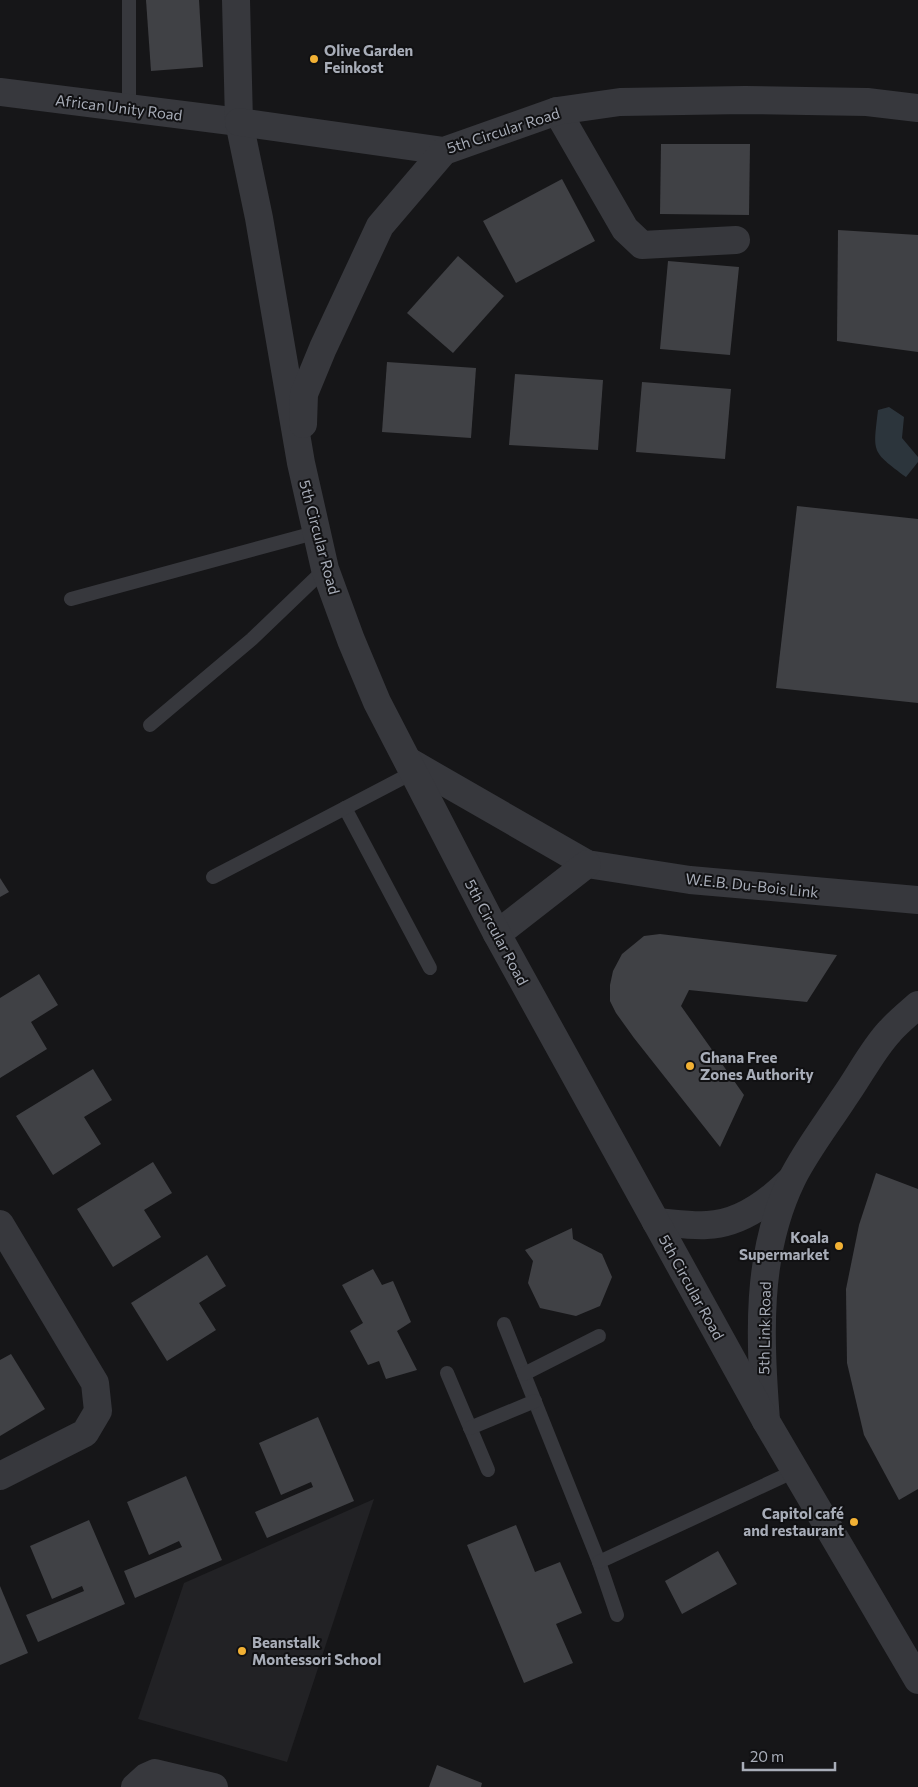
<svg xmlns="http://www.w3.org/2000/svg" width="918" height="1787" font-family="Commissioner,sans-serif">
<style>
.built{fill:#222225}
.water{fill:#2c353c}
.building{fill:#404145}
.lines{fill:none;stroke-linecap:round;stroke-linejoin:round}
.service{stroke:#37383d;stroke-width:14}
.minor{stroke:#37383d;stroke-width:28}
.tertiary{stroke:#37383d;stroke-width:28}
.poi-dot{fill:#f2b134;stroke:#111113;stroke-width:2}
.labels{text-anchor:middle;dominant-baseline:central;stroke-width:4;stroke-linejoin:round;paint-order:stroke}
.poi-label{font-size:15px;font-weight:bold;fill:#a8adb8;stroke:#111113;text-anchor:start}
.street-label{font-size:15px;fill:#a8adb8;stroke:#111113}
</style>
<rect width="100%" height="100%" fill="#161618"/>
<polygon class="built" points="374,1499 287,1762 138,1719 184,1583"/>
<path class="water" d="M889,407L904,417L902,438L918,457V462L906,477C871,451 873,453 878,410Z"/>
<g class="building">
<polygon points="146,0 199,0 203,67 151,71"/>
<polygon points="661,144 750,144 749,215 660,214"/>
<polygon points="562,179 595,241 516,283 483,221"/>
<polygon points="838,230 918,235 918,352 837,341"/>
<polygon points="458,256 504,296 453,353 407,313"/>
<polygon points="668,261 739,267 730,355 660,349"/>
<polygon points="387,362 476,368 471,438 382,432"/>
<polygon points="515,374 603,380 598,450 509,445"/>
<polygon points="642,382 731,389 725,459 636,452"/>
<polygon points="797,506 918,519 918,703 776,688"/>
<polygon points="0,878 9,892 0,897"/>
<polygon points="660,934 837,955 807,1002 689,990 681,1006 744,1095 720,1147 634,1038 616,1013 610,1001 610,985 613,971 622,954 644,936"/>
<polygon points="39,974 58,1005 31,1022 47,1049 0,1078 0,998"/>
<polygon points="93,1069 112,1100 84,1117 101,1144 53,1175 16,1116"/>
<polygon points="153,1162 172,1193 144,1210 161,1237 113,1267 77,1209"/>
<polygon points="876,1173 918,1189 918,1489 899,1500 864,1435 847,1363 846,1289 859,1225"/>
<polygon points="572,1228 573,1239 602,1254 612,1277 600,1306 576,1316 540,1308 528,1283 533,1261 525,1250"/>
<polygon points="207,1255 226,1286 199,1303 216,1330 167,1361 131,1303"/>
<polygon points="373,1269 382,1285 393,1281 411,1322 397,1331 417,1370 386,1379 379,1361 368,1365 350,1331 363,1323 342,1285"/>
<polygon points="11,1354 45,1409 0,1436 0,1360"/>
<polygon points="318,1417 354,1501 267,1538 255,1512 313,1487 311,1482 281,1495 259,1443"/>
<polygon points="186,1476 222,1560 135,1598 124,1571 182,1547 179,1541 149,1555 127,1502"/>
<polygon points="89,1520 125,1604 38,1642 26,1615 84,1591 82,1586 52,1599 30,1546"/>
<polygon points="516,1525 535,1572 560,1562 582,1613 556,1624 573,1663 524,1683 467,1545"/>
<polygon points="718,1551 737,1584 682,1614 665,1581"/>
<polygon points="0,1586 28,1653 0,1665"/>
<polygon points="437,1765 482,1783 481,1787 429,1787"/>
</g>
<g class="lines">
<g class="service">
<polyline points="129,109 129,0"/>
<polyline points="71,599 318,532"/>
<polyline points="150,725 252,639 325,569"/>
<polyline points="345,808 430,968"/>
<polyline points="213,877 414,772"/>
<polyline points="504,1324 599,1562 617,1615"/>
<polyline points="447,1373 488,1470"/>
<polyline points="524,1374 599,1336"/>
<polyline points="470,1428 535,1401"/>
<polyline points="599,1562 795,1471"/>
</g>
<g class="minor">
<polyline points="0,92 239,122"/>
<polyline points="557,111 625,229 642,245 736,240"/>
<polyline points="408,761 587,864 690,880 918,900"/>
<polyline points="497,934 587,864"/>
<path d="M656,1222C672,1223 690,1226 707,1225C740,1224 768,1203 791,1180"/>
<polyline points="0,1224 95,1383 98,1411 85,1433 0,1476"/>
<path d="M766,1421C760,1339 755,1255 792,1179C806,1151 826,1125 843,1099C859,1077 872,1050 890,1031C899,1021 909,1013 918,1005"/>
<polyline points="135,1787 146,1777 155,1773 214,1787"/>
</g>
<g class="tertiary">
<polyline points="236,0 239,122 259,218 301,463 325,569 351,640 377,702 497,934 766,1421 918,1680"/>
<polyline points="239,122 444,151 557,111 620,102 745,100 867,102 918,108"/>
<polyline points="303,424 304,394 323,348 380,226 444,151"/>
</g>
</g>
<g class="poi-dot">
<circle cx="314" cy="59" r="5"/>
<circle cx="690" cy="1066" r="5"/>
<circle cx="839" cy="1246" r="5"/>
<circle cx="854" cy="1522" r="5"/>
<circle cx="242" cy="1651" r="5"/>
</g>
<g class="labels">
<g class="poi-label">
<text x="324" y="50">Olive Garden<tspan x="324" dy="17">Feinkost</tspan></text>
<text x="700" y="1057">Ghana Free<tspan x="700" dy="17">Zones Authority</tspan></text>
<text x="829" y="1237" text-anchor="end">Koala<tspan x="829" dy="17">Supermarket</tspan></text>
<text x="844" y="1513" text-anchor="end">Capitol café<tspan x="844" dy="17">and restaurant</tspan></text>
<text x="252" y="1642">Beanstalk<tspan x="252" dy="17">Montessori School</tspan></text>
</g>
<g class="street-label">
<text transform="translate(119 107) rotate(7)">African Unity Road</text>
<text transform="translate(503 130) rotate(-18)">5th Circular Road</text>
<text transform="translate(320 537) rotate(75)">5th Circular Road</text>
<text transform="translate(752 885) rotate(6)">W.E.B. Du-Bois Link</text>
<text transform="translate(497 932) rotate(62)">5th Circular Road</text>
<text transform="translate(692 1287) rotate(61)">5th Circular Road</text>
<text transform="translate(764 1328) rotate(-89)">5th Link Road</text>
</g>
</g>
<path d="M743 1762v8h92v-8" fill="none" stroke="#a8adb8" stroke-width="2.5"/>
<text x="750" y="1762" font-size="15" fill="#a8adb8" stroke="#111113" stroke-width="4" paint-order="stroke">20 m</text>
</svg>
